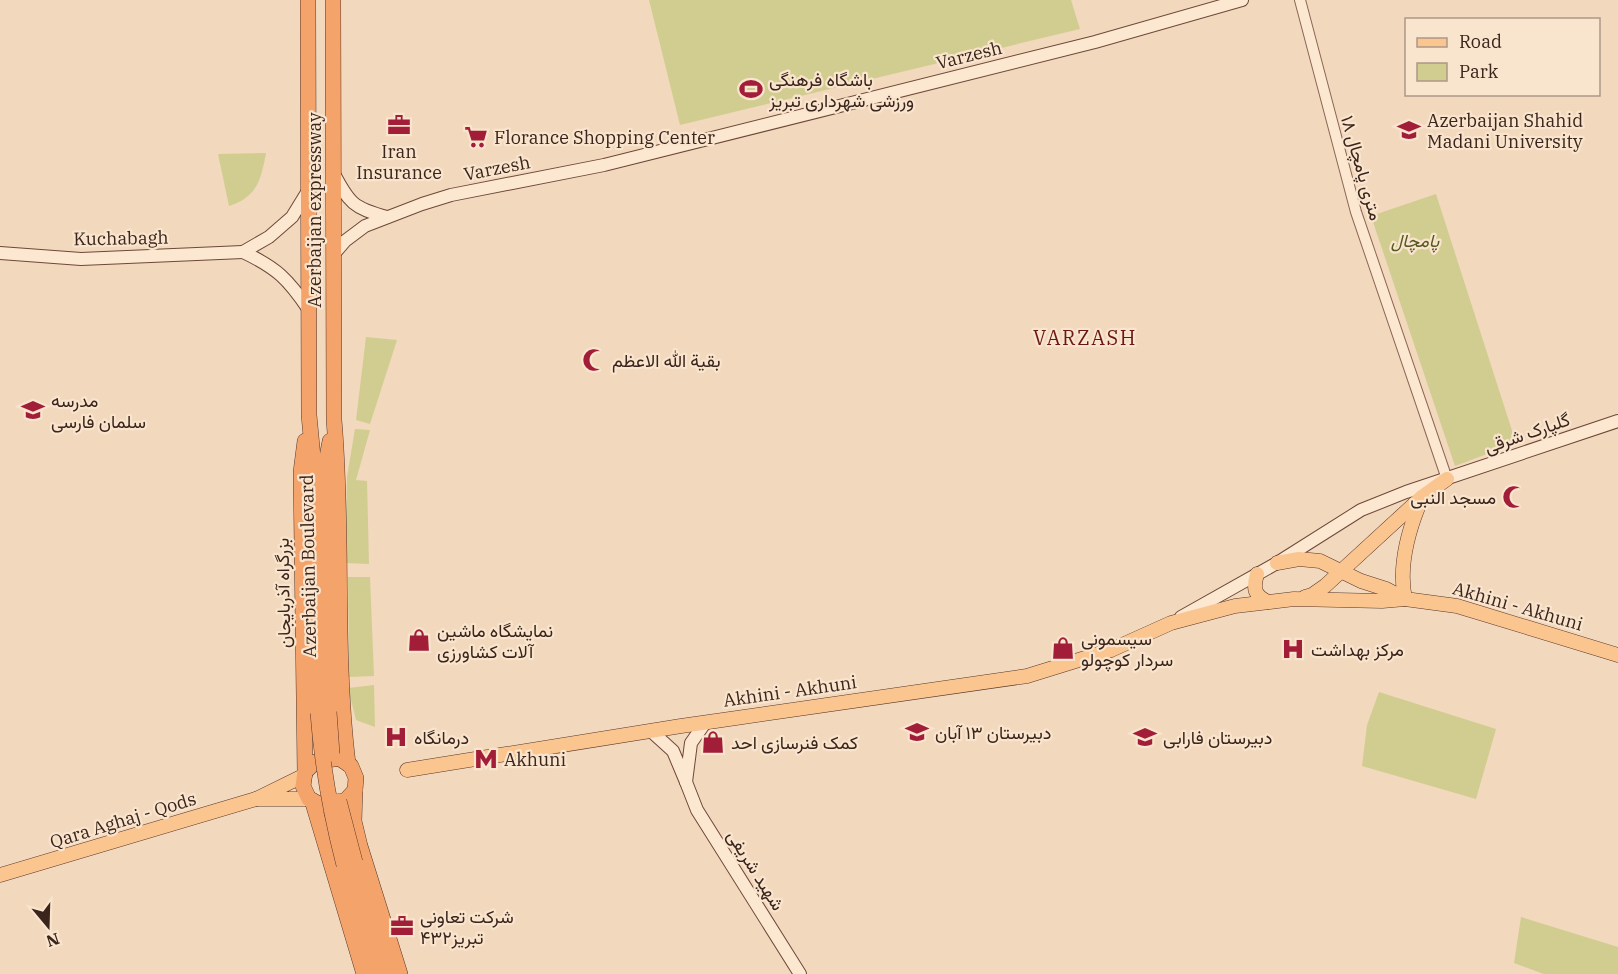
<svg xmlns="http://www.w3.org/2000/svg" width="1618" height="974" font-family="'IBM Plex Serif',Vazirmatn,serif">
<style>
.green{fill:#d1cd90}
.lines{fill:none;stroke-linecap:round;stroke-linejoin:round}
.tertiary-casing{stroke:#8c6754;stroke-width:12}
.secondary-casing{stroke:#6e4838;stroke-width:14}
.primary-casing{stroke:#593629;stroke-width:15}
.trunk-casing{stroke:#593629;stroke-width:16}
.tertiary{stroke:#fce7d1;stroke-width:10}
.secondary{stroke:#fce7d1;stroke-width:12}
.primary{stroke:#fbc590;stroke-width:14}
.trunk{stroke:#f4a46a;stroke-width:15}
.trunk-bridge-casing{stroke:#593629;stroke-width:16;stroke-linecap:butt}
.trunk-bridge{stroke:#f4a46a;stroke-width:15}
.labels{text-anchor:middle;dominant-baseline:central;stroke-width:4.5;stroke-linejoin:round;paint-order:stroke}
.street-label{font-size:18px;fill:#3a241b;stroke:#f9e4cd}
.poi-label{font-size:18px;fill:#3a241b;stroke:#f9e4cd;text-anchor:start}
.park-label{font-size:18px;font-style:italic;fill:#55591f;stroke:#f9e4cd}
.neighbourhood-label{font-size:20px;letter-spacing:1.5px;fill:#6b1715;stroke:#f9e4cd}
</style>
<rect width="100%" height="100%" fill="#f2d8bd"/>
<g class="green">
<polygon points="649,0 1071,0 1080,29 680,125"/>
<path d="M266,153C261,180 257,197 229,206L218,154Z"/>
<polygon points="1436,194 1516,443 1455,466 1371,216"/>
<polygon points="366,337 397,340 370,424 356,420"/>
<polygon points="355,429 370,430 356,480 367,481 369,564 345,563 347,477"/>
<polygon points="348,577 370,577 374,676 349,677"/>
<polygon points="374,685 375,727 356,720 348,688"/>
<polygon points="1379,692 1496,729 1476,799 1362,766 1367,725"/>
<polygon points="1521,917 1618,947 1618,974 1544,974 1514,963"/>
</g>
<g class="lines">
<g class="tertiary-casing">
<polyline id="tertiary" points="1300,0 1356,212 1447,479"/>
</g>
<g class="secondary-casing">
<g id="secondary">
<path d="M333,172C349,203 353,208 387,217"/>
<path d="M308,191L292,217L269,237L243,252C277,268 288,279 309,310"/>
<polyline points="0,253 81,259 243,252"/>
<polyline points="333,255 345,241 365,226 422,204 451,195 604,165 1095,42 1242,0"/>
<polyline points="1181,617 1277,563 1361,510 1406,492 1618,421"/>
<polyline points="651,731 673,751 686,782 691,743 705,723"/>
<polyline points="686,782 697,810 800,974"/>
</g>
</g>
<g class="primary-casing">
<g id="primary">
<polyline points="1277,563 1299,559 1320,561 1361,581 1386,589 1405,599"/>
<path d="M1257,574C1253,589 1254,595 1268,602"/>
<polyline points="1305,597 1312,595 1325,586 1422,497 1447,479"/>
<path d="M1405,599C1398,566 1408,531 1421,500"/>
<polyline points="407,770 681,726 1027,676 1111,650 1171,623 1235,606 1294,599 1382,601 1405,599 1457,606 1618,655"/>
<polyline points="305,775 256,799 309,799"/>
<polyline points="0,875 256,799"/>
</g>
</g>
<g class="trunk-casing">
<g id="trunk">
<polyline points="308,0 309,415 314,468 318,713"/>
<path d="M333,0L334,420C344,535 334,650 348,764"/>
<polyline points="329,712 325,468 330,441"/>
<polygon points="339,758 351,766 356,778 355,790 346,800 322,805 309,799 303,786 305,772 315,762"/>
<polyline points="305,772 301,472 305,441"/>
<polyline points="355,790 354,821 360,846 400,974"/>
<polyline points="312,800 364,974"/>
<polyline points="344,865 377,974"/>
<polyline points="356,865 388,974"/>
</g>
</g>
<use href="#tertiary" class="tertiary"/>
<use href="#secondary" class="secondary"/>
<use href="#primary" class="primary"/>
<use href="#trunk" class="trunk"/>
<g class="trunk-bridge-casing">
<g id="trunk-bridge">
<polyline points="329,712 332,754"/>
<path d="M318,713C322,765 331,815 344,865"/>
<polyline points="339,801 355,862"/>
</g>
</g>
<use href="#trunk-bridge" class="trunk-bridge"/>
</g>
<defs>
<g id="stadium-bare" transform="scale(1.8)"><path d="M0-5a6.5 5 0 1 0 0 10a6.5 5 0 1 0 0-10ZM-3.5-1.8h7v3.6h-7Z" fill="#a21e38" stroke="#f9e4cd" stroke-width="2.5" paint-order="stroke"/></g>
<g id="office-bare" transform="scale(1.8)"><path d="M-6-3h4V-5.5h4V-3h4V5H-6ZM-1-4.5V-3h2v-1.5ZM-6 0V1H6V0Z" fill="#a21e38" stroke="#f9e4cd" stroke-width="2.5" paint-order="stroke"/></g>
<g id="university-bare" transform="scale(1.8)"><path d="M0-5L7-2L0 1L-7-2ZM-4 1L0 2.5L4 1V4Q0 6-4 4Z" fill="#a21e38" stroke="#f9e4cd" stroke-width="2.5" paint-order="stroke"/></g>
<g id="supermarket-bare" transform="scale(1.8)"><path d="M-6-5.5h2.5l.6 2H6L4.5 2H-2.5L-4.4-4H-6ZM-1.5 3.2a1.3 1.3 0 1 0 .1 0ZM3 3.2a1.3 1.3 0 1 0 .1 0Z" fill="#a21e38" stroke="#f9e4cd" stroke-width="2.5" paint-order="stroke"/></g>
<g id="mosque-bare" transform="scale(1.8)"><path d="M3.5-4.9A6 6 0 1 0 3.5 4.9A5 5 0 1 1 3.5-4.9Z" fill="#a21e38" stroke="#f9e4cd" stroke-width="2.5" paint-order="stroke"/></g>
<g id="school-bare" transform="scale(1.8)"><path d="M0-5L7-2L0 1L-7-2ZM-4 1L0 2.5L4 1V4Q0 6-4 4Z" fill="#a21e38" stroke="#f9e4cd" stroke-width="2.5" paint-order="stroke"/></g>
<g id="shop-bare" transform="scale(1.8)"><path d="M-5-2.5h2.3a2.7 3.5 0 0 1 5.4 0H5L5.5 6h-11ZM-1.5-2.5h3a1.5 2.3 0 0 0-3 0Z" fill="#a21e38" stroke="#f9e4cd" stroke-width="2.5" paint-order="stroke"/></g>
<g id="hospital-bare" transform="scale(1.8)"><path d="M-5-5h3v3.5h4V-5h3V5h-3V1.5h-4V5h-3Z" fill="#a21e38" stroke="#f9e4cd" stroke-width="2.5" paint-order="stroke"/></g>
<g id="metro-bare" transform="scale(1.8)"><path d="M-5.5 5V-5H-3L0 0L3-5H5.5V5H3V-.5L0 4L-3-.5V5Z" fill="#a21e38" stroke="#f9e4cd" stroke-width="2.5" paint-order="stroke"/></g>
</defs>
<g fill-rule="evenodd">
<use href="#stadium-bare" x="751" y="89"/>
<use href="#office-bare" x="399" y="125"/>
<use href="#university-bare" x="1409" y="130"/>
<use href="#supermarket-bare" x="476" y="137"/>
<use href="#mosque-bare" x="594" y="360"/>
<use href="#school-bare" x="33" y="410"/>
<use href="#mosque-bare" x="1514" y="497"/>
<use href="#shop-bare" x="419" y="640"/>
<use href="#shop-bare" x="1063" y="648"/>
<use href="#hospital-bare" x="1293" y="649"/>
<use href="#school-bare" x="917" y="732"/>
<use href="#hospital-bare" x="396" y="737"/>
<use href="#school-bare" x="1145" y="737"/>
<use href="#shop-bare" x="713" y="742"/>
<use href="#metro-bare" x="486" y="759"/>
<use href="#office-bare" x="402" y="926"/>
</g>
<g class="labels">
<g class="street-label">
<text transform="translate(969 55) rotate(-14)">Varzesh</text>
<text transform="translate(497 168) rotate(-11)">Varzesh</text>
<text transform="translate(1362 168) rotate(74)">۱۸ متری پامچال</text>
<text transform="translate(314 210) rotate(-90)">Azerbaijan expressway</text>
<text transform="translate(121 238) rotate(-1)">Kuchabagh</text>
<text transform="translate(1527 433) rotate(-19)">گلپارک شرقی</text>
<text transform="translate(308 566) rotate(-91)">Azerbaijan Boulevard</text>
<text transform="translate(283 593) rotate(-91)">بزرگراه آذربایجان</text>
<text transform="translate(1518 606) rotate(16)">Akhini - Akhuni</text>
<text transform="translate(790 691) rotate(-8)">Akhini - Akhuni</text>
<text transform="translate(123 820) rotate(-17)">Qara Aghaj - Qods</text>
<text transform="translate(756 870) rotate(58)">شهید شریفی</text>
</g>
<g class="poi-label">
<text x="769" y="79">باشگاه فرهنگی<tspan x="769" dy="21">ورزشی شهرداری تبریز</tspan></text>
<text x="1427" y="120">Azerbaijan Shahid<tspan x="1427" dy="21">Madani University</tspan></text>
<text x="494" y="137">Florance Shopping Center</text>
<text x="399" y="151" text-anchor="middle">Iran<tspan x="399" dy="21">Insurance</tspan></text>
<text x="612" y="360">بقیة الله الاعظم</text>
<text x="51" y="400">مدرسه<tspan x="51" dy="21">سلمان فارسی</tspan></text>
<text x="1496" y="497" text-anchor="end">مسجد النبی</text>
<text x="437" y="630">نمایشگاه ماشین<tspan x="437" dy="21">آلات کشاورزی</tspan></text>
<text x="1081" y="638">سیسمونی<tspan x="1081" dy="21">سردار کوچولو</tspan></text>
<text x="1311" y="649">مرکز بهداشت</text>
<text x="935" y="732">دبیرستان ۱۳ آبان</text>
<text x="414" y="737">درمانگاه</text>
<text x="1163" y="737">دبیرستان فارابی</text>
<text x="731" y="742">کمک فنرسازی احد</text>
<text x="504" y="759">Akhuni</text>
<text x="420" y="916">شرکت تعاونی<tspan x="420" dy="21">۴۳۲تبریز</tspan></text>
</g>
<g class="park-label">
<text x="1415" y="240">پامچال</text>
</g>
<g class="neighbourhood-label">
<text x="1085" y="337">VARZASH</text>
</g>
</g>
<rect x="1405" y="18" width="195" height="78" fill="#f9e4cd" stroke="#ad9786" stroke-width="1.5"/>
<rect x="1417" y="38" width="30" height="9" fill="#fbc590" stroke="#ad9786" stroke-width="1.5"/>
<text x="1459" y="48" font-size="18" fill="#3a241b">Road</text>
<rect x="1417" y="63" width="30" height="18" fill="#d1cd90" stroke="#ad9786" stroke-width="1.5"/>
<text x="1459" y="78" font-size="18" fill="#3a241b">Park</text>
<g transform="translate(48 926) rotate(161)" stroke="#f9e4cd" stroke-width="4.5" paint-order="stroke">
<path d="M0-4.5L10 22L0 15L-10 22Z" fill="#3a241b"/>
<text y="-9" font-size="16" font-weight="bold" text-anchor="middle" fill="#3a241b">N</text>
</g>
</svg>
